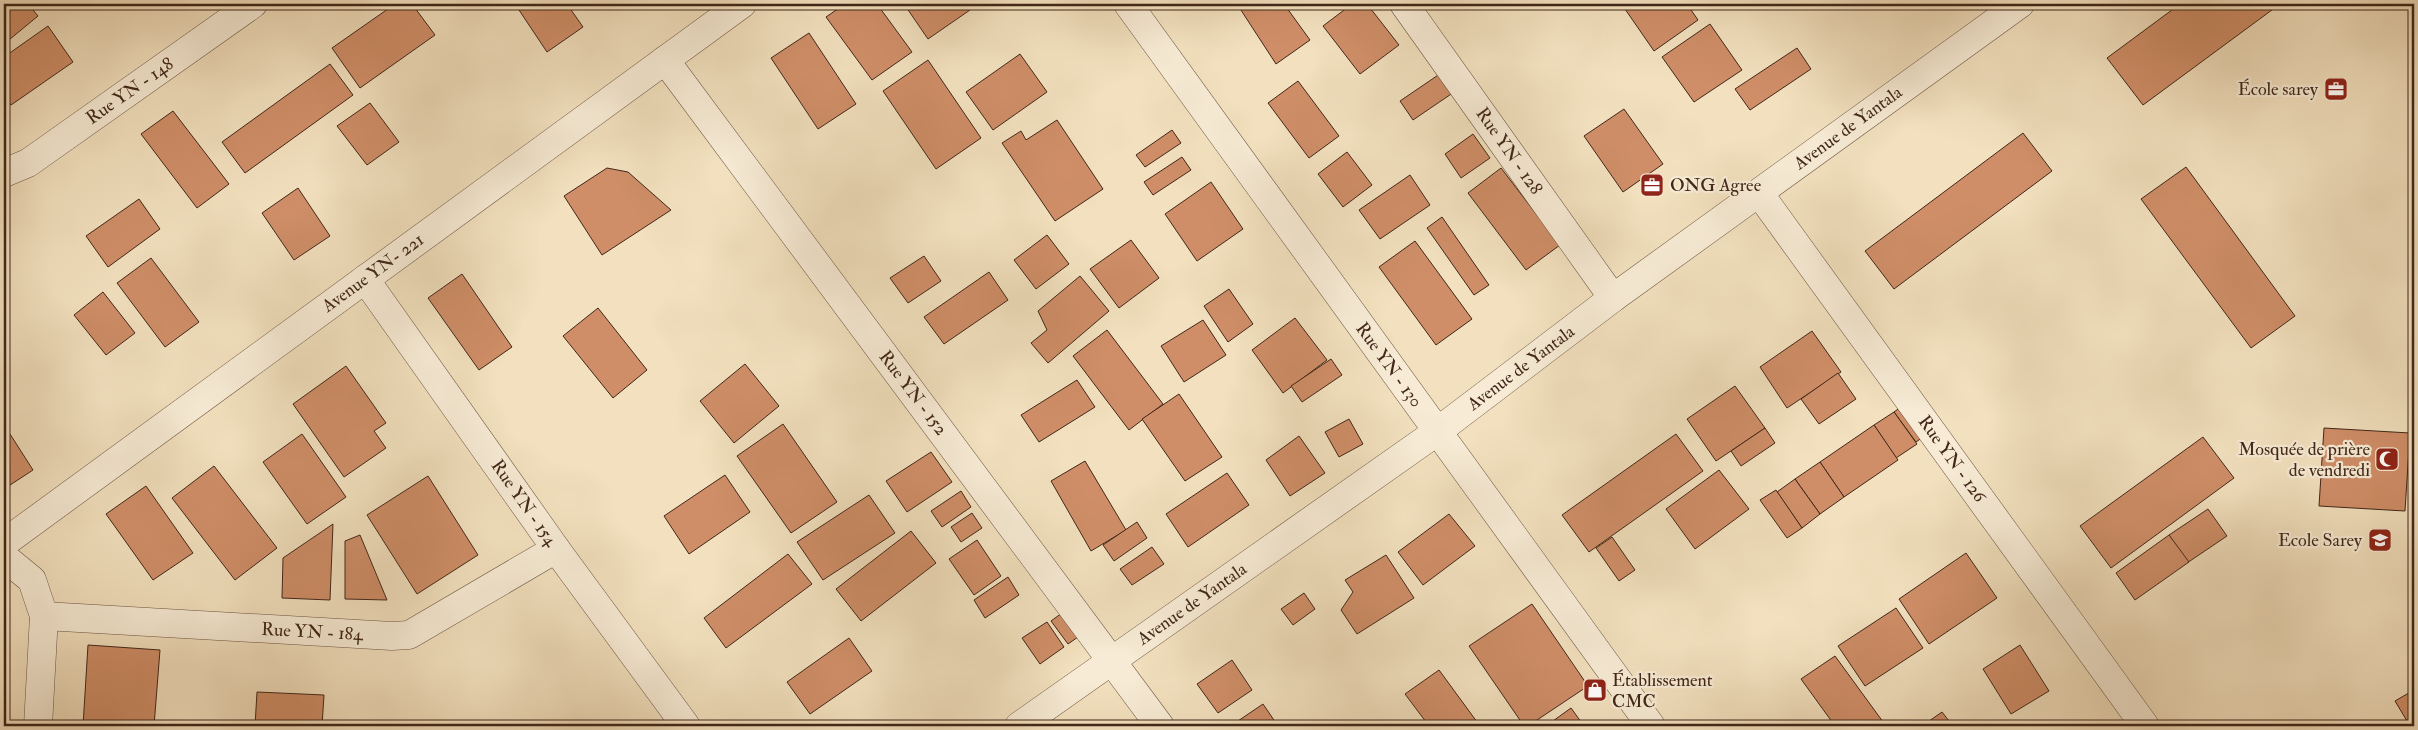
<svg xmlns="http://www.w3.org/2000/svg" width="2418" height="730" font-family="'IM FELL Double Pica',serif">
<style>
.building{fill:#cf8e68;stroke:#412719}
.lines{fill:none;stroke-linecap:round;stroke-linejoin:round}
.street-casing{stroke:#6d5542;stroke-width:29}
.street{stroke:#f7ebd5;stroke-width:28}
.labels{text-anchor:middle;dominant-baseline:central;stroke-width:4.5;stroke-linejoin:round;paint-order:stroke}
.poi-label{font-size:18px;fill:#412719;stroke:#f7ebd5;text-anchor:end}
.street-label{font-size:18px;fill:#412719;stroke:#f7ebd5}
</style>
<rect width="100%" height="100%" fill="#f2e0be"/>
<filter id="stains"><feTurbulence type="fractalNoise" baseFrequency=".004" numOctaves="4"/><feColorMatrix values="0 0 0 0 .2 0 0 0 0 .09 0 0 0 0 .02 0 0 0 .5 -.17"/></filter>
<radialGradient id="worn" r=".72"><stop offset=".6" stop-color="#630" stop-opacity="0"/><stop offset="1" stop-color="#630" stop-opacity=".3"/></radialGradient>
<g class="building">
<polygon points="4,4 28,4 38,16 4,44"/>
<polygon points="395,4 412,4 435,35 360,88 332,48"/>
<polygon points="515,4 567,4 583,27 547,52"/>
<polygon points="845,4 864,4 867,6 869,4 877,4 912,52 872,80 826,17"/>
<polygon points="904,4 965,4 970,10 928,39"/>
<polygon points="1237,4 1284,4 1310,40 1276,64"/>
<polygon points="1352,4 1367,4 1399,45 1360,74 1323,26"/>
<polygon points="1633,4 1687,4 1698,20 1654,51 1625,9"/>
<polygon points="2180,4 2280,4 2143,105 2107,58"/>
<polygon points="1710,24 1742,70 1694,102 1662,57"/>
<polygon points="48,26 73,62 11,105 4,95 4,57"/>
<polygon points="809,33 856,104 818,129 771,58"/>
<polygon points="1797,48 1811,69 1750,110 1735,89"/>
<polygon points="1020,54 1047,92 993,130 966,92"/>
<polygon points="928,60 981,138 936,169 883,91"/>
<polygon points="330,64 353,95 245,173 222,142"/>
<polygon points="1450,67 1463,86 1413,120 1400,101"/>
<polygon points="1298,81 1339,136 1309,158 1268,103"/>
<polygon points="370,103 399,142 367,165 337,126"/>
<polygon points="1624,109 1663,164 1623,192 1584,136"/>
<polygon points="173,111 229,184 197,208 141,134"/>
<polygon points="1057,120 1103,189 1055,221 1002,143 1021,131 1026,140"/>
<polygon points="1172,130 1181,143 1145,167 1136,155"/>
<polygon points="2023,133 2052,171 1894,289 1865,251"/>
<polygon points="1473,134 1490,158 1461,178 1445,154"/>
<polygon points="1347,152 1372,185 1343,207 1318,174"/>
<polygon points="1182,157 1191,170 1153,195 1144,182"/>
<polygon points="2186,167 2295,316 2251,348 2141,199"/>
<polygon points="607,168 628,172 671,210 602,255 564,196"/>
<polygon points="1501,168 1560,245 1526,270 1468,193"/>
<polygon points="1410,175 1430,205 1380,239 1359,210"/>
<polygon points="1211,182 1243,229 1197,261 1165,214"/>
<polygon points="298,188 330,236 294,260 262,213"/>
<polygon points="139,199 160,229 108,267 86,236"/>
<polygon points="1442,217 1489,285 1474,295 1427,228"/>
<polygon points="1047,235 1069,264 1036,289 1014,260"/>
<polygon points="1131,240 1159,278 1119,308 1090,269"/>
<polygon points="1415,241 1472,319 1436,345 1379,267"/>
<polygon points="924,256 941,281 908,303 890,278"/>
<polygon points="151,258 199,322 165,347 117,283"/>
<polygon points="989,272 1008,300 944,344 924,317"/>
<polygon points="462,274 512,347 479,370 428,298"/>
<polygon points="1080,276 1109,311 1048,363 1031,343 1047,330 1038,311"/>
<polygon points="1229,289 1253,324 1228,342 1204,306"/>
<polygon points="103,292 135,333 106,355 74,315"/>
<polygon points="598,308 647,370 613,398 563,336"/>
<polygon points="1295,318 1327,360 1283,393 1252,350"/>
<polygon points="1203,320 1226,355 1184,382 1161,346"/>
<polygon points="1107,330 1163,404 1129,430 1073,356"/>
<polygon points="1812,331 1841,372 1787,408 1760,367"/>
<polygon points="1331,359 1342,375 1302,402 1291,386"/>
<polygon points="745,364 779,406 734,443 700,401"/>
<polygon points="346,366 386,423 374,431 386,448 344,477 293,404"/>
<polygon points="1838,373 1856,399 1819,424 1801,399"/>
<polygon points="1077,380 1095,407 1039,442 1021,415"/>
<polygon points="1735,386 1765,428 1716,461 1687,419"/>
<polygon points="1179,394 1222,457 1185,481 1142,419"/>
<polygon points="1908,402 1929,433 1916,442 1894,412"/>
<polygon points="1894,412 1917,444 1896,458 1874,425"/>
<polygon points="1349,419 1363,444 1339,457 1325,432"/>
<polygon points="783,424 837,502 791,533 737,456"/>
<polygon points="1874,425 1898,460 1844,497 1820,462"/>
<polygon points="1765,428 1775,443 1741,466 1731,451"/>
<polygon points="2324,428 2410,433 2405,511 2319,506"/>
<polygon points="10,434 33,470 4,489 4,438"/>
<polygon points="302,434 346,497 307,524 263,462"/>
<polygon points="1676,434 1703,471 1589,552 1562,515"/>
<polygon points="1299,436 1325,473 1290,496 1266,460"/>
<polygon points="2203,437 2234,478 2111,568 2080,526"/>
<polygon points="931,452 952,482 907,512 886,481"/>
<polygon points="1085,461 1126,530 1091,551 1051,481"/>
<polygon points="1820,462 1844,497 1820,514 1795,479"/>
<polygon points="214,466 277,548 235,580 172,498"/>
<polygon points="1719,470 1749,509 1695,549 1666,509"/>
<polygon points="1227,473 1249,505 1188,547 1166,514"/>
<polygon points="725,475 750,512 689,554 664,516"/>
<polygon points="428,476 478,555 417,594 367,515"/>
<polygon points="1795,479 1820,514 1802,528 1777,492"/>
<polygon points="146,486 193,553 153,580 106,514"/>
<polygon points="1776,490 1802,528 1787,538 1760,500"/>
<polygon points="961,491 971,507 942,527 931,511"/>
<polygon points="869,495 895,533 823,580 797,542"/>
<polygon points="2208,509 2227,536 2187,563 2169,535"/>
<polygon points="972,513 982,528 961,542 951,527"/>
<polygon points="1449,514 1475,546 1423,585 1398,552"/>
<polygon points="1137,522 1147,538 1114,561 1103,545"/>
<polygon points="333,524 330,600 282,598 283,558"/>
<polygon points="911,531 936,563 861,621 836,589"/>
<polygon points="360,535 387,600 345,599 345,541"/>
<polygon points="2169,535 2189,562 2135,600 2116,573"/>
<polygon points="1612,537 1635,570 1619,581 1596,548"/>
<polygon points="977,540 1001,576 974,595 949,559"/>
<polygon points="1152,547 1164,564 1132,585 1120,569"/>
<polygon points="1966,553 1997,598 1929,644 1899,599"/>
<polygon points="788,554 812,584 726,648 704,618"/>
<polygon points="1386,555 1414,598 1357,634 1341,610 1353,592 1345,580"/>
<polygon points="1008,577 1019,595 985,618 974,600"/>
<polygon points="1304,593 1315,609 1293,625 1281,609"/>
<polygon points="1532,604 1588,686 1528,726 1524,726 1469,646"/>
<polygon points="1896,608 1923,648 1865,686 1838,646"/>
<polygon points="1062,613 1078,637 1068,644 1051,621"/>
<polygon points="1047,622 1064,647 1040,664 1022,638"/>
<polygon points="849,638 872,671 810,714 787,682"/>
<polygon points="88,645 160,650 154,726 83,726"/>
<polygon points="2020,645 2049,691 2011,714 1983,669"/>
<polygon points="1835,656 1886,726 1835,726 1801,679"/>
<polygon points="1232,660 1252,690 1218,713 1197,684"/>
<polygon points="1439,670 1480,726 1429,726 1405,694"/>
<polygon points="2414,690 2414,726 2410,726 2395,701"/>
<polygon points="257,692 324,695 322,726 255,726"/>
<polygon points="1263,704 1278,726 1238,726 1235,723"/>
<polygon points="1571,708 1584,726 1546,726"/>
<polygon points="1942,712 1953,726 1922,726"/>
</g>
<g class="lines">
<g class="street-casing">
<g id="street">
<polyline points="1128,4 1651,726"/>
<polyline points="1404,4 1613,298"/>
<polyline points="665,60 1160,726"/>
<polyline points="4,173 28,163 253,4"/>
<polyline points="1759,193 2145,726"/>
<polyline points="365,279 556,549 686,726"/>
<polyline points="4,543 742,4"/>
<polyline points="4,557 32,580 44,616 38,726"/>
<polyline points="44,616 392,636 409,635 556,549"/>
<polyline points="1019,726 1438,431 1613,298 2020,4"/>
</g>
</g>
<use href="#street" class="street"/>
</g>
<defs>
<g id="office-square" transform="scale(1.25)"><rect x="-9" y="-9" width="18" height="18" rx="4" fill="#8f2418" stroke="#f7ebd5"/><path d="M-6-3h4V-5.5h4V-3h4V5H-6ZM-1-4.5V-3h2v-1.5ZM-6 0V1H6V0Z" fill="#fff"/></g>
<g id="mosque-square" transform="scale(1.25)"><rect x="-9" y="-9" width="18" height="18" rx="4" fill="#8f2418" stroke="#f7ebd5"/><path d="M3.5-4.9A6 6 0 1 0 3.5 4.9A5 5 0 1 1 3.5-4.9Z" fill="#fff"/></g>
<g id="school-square" transform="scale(1.25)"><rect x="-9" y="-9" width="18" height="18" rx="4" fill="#8f2418" stroke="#f7ebd5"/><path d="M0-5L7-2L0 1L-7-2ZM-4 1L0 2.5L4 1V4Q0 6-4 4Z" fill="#fff"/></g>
<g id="shop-square" transform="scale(1.25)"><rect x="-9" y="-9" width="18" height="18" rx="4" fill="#8f2418" stroke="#f7ebd5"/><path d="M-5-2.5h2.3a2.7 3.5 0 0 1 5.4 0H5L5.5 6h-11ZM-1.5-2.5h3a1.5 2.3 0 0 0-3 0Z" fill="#fff"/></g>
</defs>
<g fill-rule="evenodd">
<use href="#office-square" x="2336" y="89"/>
<use href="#office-square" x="1652" y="185"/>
<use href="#mosque-square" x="2387" y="459"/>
<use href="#school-square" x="2380" y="540"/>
<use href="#shop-square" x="1595" y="690"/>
</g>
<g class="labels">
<g class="poi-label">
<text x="2318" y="89">École sarey</text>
<text x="1670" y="185" text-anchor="start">ONG Agree</text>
<text x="2370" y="449">Mosquée de prière<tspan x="2370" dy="21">de vendredi</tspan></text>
<text x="2362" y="540">Ecole Sarey</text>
<text x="1612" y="680" text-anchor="start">Établissement<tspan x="1612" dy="21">CMC</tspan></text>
</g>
<g class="street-label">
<text transform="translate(130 91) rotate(-35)">Rue YN - 148</text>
<text transform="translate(1848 128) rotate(-36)">Avenue de Yantala</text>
<text transform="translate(1509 151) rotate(55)">Rue YN - 128</text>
<text transform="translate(373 273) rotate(-36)">Avenue YN- 221</text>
<text transform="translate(1389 365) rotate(54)">Rue YN - 130</text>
<text transform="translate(1521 368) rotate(-37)">Avenue de Yantala</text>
<text transform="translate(913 393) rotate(53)">Rue YN - 152</text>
<text transform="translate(1952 459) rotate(54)">Rue YN - 126</text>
<text transform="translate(524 503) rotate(55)">Rue YN - 154</text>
<text transform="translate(1192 604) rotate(-35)">Avenue de Yantala</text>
<text transform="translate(312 632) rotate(3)">Rue YN - 184</text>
</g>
</g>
<rect width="2418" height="730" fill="none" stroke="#f2e0be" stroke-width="20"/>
<rect x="5" y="5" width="2408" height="720" fill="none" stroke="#412719" stroke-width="2.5"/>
<rect x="10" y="10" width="2398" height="710" fill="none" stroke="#412719"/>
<rect width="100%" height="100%" filter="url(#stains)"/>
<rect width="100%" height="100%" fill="url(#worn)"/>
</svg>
